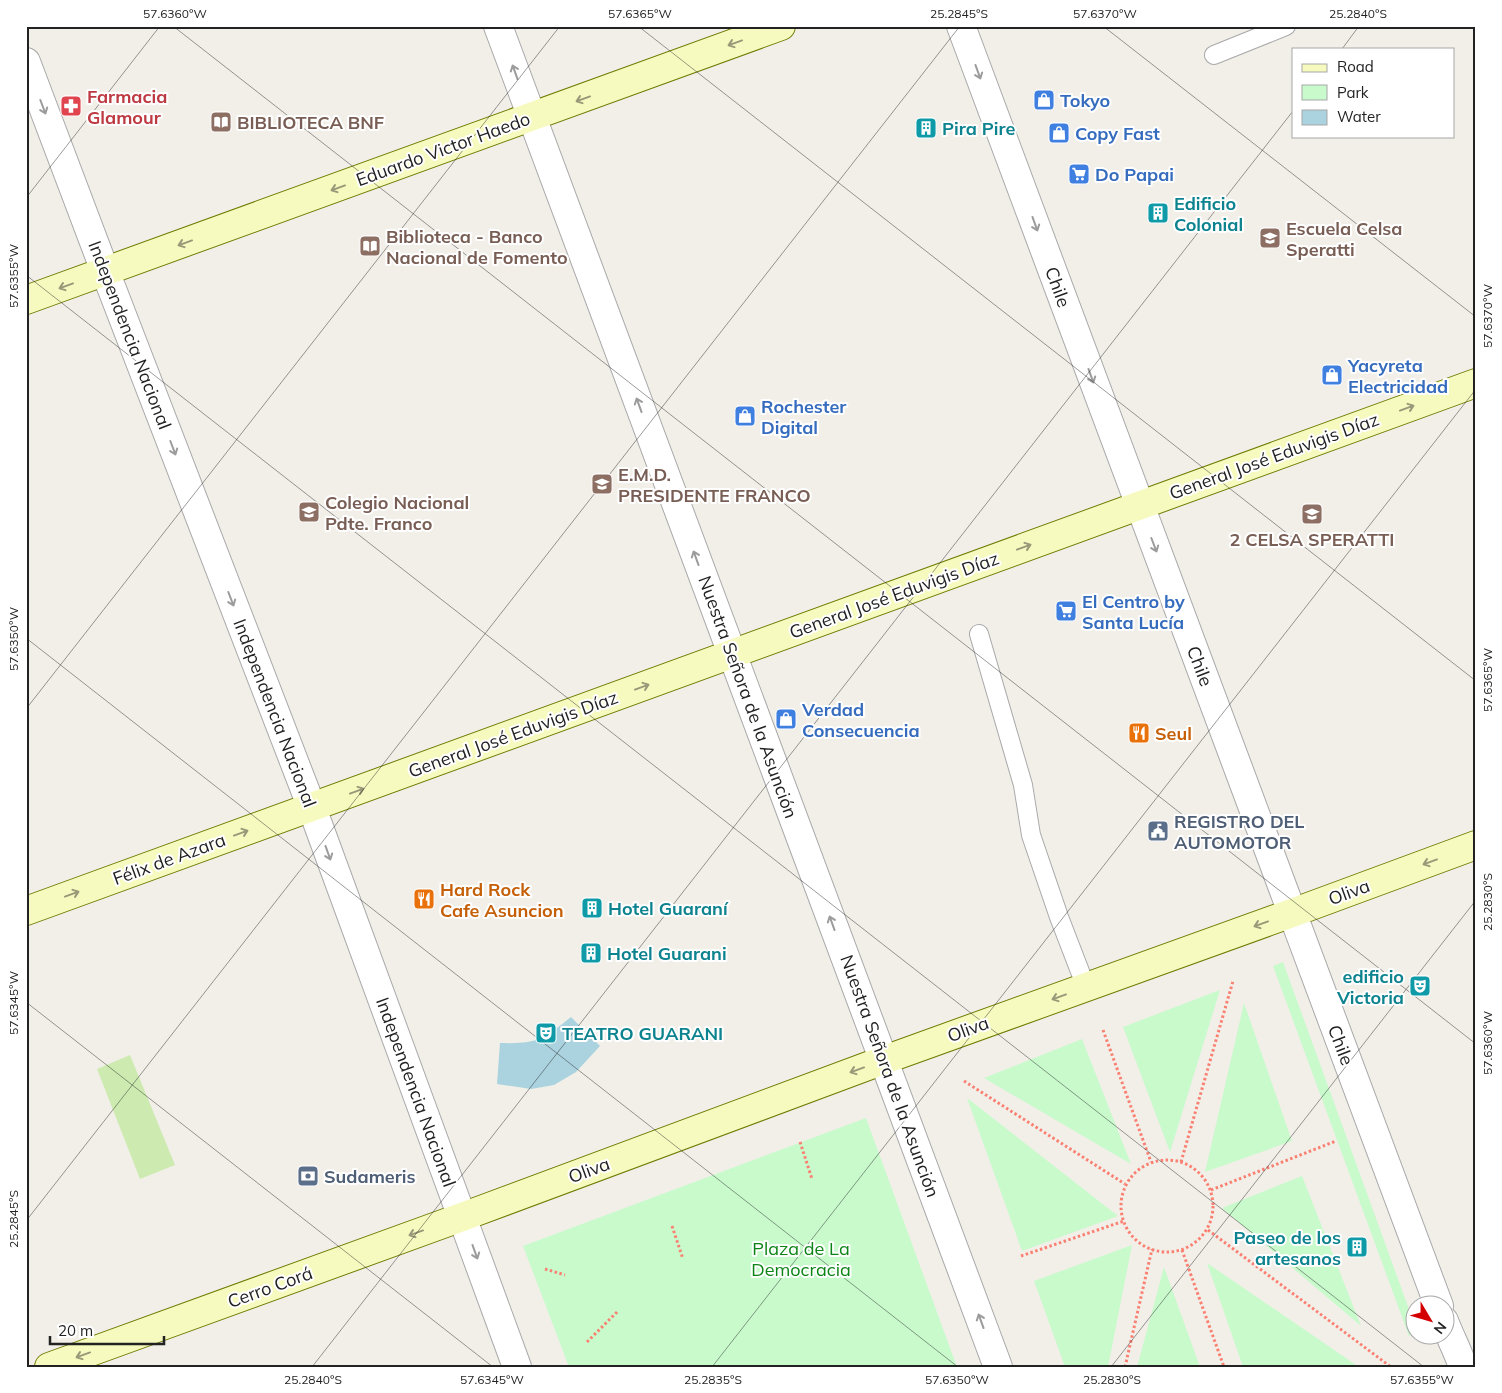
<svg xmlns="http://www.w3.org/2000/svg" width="1502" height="1393" font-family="Mulish,sans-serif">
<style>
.grass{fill:#cdebb0}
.park{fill:#c8facc}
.water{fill:#aad3df}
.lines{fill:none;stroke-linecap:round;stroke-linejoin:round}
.lane-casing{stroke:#a9a9a9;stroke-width:20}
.street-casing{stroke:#a9a9a9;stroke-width:30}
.secondary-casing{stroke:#707d05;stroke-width:30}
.path{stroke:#fa8072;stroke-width:3;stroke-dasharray:2.5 2.5;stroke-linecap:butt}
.lane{stroke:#fff;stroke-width:18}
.street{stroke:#fff;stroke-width:28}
.secondary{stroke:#f7fabf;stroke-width:28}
.oneway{stroke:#979978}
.oneway2{stroke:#9c9c9c}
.ticks{fill:none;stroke:#222;stroke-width:1;stroke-opacity:0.45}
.labels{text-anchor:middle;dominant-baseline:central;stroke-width:4;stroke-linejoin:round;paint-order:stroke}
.health-label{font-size:18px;font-weight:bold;fill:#be3a42;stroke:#fff;text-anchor:start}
.shop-label{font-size:18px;font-weight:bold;fill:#366cbe;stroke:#fff;text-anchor:start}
.education-label{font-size:18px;font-weight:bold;fill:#785e54;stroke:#fff;text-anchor:start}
.culture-label{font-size:18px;font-weight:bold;fill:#0d838f;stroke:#fff;text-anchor:start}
.street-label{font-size:18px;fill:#222;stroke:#fff}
.food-label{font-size:18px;font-weight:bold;fill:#c56008;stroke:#fff;text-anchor:start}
.service-label{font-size:18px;font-weight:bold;fill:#4e5e75;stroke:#fff;text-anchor:start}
.park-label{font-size:18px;fill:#0c8416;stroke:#fff}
.neatline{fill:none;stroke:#222;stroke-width:2}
.ticks-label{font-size:12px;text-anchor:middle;fill:#222}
</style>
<rect width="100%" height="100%" fill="#f2efe9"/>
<polygon class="grass" points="130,1055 175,1165 140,1179 97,1069"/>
<g class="park">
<polygon points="1283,962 1414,1323 1414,1333 1409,1336 1273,966"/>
<polygon points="1220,990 1170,1152 1123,1027"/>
<polygon points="1244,1003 1292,1141 1205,1172"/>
<polygon points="1082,1039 1131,1164 984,1078"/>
<polygon points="967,1098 1118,1216 1022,1251"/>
<polygon points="866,1118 957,1367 569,1367 523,1246"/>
<polygon points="1302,1176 1361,1326 1222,1208"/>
<polygon points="1132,1245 1108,1367 1065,1367 1034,1281"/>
<polygon points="1207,1263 1359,1367 1360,1367 1243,1367"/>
<polygon points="1164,1267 1200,1367 1137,1367"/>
</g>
<path class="water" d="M571,1017L600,1046L576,1072L554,1085L531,1089L497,1084L500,1043C537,1044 542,1040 571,1017Z"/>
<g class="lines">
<g class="lane-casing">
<g id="lane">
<polyline points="1214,55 1286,26"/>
<polyline points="979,634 1023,785 1031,835 1059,917 1086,987"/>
</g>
</g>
<g class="street-casing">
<g id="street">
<polyline points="498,26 998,1367"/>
<polyline points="961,26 1439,1306"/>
<polyline points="26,62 105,271 312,808 517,1367"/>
<path d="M1444,1321C1450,1337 1458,1351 1463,1367"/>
</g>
</g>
<g class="secondary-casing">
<g id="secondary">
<polyline points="26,300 781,26"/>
<polyline points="26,911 1476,383"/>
<polyline points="49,1367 462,1217 884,1060 1292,913 1476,845"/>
</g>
</g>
<g class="path">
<polyline points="1103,1030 1151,1162"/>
<polyline points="964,1081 1125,1184"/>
<polyline points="800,1142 812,1179"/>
<circle cx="1167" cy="1206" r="46"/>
<polyline points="1181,1162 1233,981"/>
<polyline points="1211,1190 1336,1141"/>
<polyline points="672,1226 683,1259"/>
<polyline points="1208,1230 1391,1367"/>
<polyline points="1182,1250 1224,1367"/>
<polyline points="1021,1256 1124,1221"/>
<polyline points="545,1269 565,1275"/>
<polyline points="587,1342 618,1311"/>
<polyline points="1125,1367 1152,1249"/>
</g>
<use href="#lane" class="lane"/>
<use href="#street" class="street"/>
<use href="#secondary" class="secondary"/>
</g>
<defs><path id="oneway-shaft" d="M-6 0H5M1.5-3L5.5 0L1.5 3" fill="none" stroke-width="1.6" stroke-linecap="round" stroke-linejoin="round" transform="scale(1.25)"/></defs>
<g class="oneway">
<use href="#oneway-shaft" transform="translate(735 43) rotate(160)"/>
<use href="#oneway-shaft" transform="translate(583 99) rotate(160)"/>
<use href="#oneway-shaft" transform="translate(338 188) rotate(160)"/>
<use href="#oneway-shaft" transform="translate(185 243) rotate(160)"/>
<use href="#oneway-shaft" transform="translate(66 286) rotate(160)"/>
<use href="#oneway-shaft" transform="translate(1407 408) rotate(-20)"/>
<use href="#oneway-shaft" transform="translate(1024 547) rotate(-20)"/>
<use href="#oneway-shaft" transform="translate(642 687) rotate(-20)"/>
<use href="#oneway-shaft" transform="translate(357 791) rotate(-20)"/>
<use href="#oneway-shaft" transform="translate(241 833) rotate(-20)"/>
<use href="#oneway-shaft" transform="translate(1430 862) rotate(160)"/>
<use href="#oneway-shaft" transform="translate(72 894) rotate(-20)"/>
<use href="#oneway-shaft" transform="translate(1261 924) rotate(160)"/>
<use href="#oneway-shaft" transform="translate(1059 997) rotate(160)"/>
<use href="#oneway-shaft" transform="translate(857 1070) rotate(160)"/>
<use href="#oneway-shaft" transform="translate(416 1233) rotate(160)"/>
<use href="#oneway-shaft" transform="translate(83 1355) rotate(160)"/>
</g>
<g class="oneway2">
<use href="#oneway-shaft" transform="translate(515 72) rotate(-110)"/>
<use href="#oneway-shaft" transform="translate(978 72) rotate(70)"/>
<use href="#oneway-shaft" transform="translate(43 107) rotate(69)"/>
<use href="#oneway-shaft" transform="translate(1035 224) rotate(70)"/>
<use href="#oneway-shaft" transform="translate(1091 376) rotate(70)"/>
<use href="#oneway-shaft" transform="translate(639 405) rotate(-110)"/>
<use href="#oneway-shaft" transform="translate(173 448) rotate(69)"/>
<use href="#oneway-shaft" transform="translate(1154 545) rotate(69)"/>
<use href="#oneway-shaft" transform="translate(696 558) rotate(-110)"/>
<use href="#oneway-shaft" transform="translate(231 599) rotate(69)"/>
<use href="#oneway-shaft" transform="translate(328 853) rotate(70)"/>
<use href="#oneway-shaft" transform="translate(832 923) rotate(-110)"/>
<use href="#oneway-shaft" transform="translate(475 1252) rotate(70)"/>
<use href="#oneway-shaft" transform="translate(981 1321) rotate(-110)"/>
</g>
<path class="ticks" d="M173,26L1476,1044M638,26L1476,681M1103,26L1476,317M1342,49L1359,26M26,198L160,26M26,275L1424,1367M26,638L958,1367M26,709L560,26M26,1002L493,1367M26,1221L960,26M26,1365L28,1367M312,1367L1293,111M712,1367L1476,389M1111,1367L1476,900"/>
<defs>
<g id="shop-square" transform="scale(1.125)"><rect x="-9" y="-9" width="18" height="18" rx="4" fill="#3f7fe0" stroke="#fff"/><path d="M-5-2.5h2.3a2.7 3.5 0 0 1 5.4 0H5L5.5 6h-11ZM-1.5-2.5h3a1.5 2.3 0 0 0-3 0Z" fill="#fff"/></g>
<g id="pharmacy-square" transform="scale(1.125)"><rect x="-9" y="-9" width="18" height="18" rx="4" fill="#e0444e" stroke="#fff"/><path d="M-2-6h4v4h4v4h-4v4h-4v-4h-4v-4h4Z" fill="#fff"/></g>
<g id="library-square" transform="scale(1.125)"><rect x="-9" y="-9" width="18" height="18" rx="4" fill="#8d6e63" stroke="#fff"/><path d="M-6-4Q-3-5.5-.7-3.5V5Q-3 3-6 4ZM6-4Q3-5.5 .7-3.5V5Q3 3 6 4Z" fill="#fff"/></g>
<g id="building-square" transform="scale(1.125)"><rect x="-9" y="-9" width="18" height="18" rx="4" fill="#0f9aa8" stroke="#fff"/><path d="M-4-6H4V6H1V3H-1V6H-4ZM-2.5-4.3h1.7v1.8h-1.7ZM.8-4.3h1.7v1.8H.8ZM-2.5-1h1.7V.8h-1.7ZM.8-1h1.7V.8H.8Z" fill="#fff"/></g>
<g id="supermarket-square" transform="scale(1.125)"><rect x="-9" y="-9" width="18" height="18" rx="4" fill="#3f7fe0" stroke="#fff"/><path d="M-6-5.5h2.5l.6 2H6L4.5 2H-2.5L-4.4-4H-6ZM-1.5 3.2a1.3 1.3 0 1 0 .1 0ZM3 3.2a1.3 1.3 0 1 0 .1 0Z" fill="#fff"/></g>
<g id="school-square" transform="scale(1.125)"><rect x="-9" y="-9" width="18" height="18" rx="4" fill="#8d6e63" stroke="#fff"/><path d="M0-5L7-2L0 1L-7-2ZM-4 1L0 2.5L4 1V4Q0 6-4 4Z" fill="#fff"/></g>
<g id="restaurant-square" transform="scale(1.125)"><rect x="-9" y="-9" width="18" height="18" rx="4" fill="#e8710a" stroke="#fff"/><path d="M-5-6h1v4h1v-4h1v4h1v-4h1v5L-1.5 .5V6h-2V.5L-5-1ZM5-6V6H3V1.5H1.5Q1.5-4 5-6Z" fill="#fff"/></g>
<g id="civic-square" transform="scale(1.125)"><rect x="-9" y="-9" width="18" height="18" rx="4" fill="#5c6f8a" stroke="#fff"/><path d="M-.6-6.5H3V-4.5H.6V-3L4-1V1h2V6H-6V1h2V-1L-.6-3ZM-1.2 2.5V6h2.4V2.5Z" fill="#fff"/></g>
<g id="theatre-square" transform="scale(1.125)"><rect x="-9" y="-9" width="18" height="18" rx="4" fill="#0f9aa8" stroke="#fff"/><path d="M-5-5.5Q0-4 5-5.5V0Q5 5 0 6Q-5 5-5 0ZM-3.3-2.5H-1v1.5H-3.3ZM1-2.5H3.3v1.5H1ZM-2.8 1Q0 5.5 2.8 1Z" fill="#fff"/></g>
<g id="bank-square" transform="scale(1.125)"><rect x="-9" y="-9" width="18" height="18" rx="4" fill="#5c6f8a" stroke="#fff"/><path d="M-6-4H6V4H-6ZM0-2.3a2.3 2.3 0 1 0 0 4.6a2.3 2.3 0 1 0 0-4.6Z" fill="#fff"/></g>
</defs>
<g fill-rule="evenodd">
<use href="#shop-square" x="1044" y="100"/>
<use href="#pharmacy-square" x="71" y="106"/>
<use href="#library-square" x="221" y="122"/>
<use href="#building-square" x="926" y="128"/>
<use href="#shop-square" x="1059" y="133"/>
<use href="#supermarket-square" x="1079" y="174"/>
<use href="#building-square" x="1158" y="213"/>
<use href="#school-square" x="1270" y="238"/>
<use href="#library-square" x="370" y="246"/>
<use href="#shop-square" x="1332" y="375"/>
<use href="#shop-square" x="745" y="416"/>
<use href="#school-square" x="602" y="484"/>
<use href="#school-square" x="309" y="512"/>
<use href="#school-square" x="1312" y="514"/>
<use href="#supermarket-square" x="1066" y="611"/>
<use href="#shop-square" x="786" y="719"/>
<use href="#restaurant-square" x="1139" y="733"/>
<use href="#civic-square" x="1158" y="831"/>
<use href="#restaurant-square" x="424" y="899"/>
<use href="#building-square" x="592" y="908"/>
<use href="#building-square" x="591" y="953"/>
<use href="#theatre-square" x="1420" y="986"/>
<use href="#theatre-square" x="546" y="1033"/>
<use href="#bank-square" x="308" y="1176"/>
<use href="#building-square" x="1357" y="1247"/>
</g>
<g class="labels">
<g class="health-label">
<text x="87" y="96">Farmacia<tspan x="87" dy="21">Glamour</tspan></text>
</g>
<g class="shop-label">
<text x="1060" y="100">Tokyo</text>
<text x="1075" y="133">Copy Fast</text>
<text x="1095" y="174">Do Papai</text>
<text x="1348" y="365">Yacyreta<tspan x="1348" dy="21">Electricidad</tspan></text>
<text x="761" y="406">Rochester<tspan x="761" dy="21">Digital</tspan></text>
<text x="1082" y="601">El Centro by<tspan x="1082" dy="21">Santa Lucía</tspan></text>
<text x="802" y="709">Verdad<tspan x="802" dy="21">Consecuencia</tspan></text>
</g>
<g class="education-label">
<text x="237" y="122">BIBLIOTECA BNF</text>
<text x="1286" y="228">Escuela Celsa<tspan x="1286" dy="21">Speratti</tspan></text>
<text x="386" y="236">Biblioteca - Banco<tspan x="386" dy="21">Nacional de Fomento</tspan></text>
<text x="618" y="474">E.M.D.<tspan x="618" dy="21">PRESIDENTE FRANCO</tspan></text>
<text x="325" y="502">Colegio Nacional<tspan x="325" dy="21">Pdte. Franco</tspan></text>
<text x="1312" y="539" text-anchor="middle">2 CELSA SPERATTI</text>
</g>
<g class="culture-label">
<text x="942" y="128">Pira Pire</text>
<text x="1174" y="203">Edificio<tspan x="1174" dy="21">Colonial</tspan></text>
<text x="608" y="908">Hotel Guaraní</text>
<text x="607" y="953">Hotel Guarani</text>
<text x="1404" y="976" text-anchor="end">edificio<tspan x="1404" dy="21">Victoria</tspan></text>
<text x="562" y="1033">TEATRO GUARANI</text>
<text x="1341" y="1237" text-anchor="end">Paseo de los<tspan x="1341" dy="21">artesanos</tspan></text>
</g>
<g class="street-label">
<text transform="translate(443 149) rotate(-20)">Eduardo Victor Haedo</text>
<text transform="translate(1058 287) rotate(70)">Chile</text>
<text transform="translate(130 335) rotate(69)">Independencia Nacional</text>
<text transform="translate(1274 456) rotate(-20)">General José Eduvigis Díaz</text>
<text transform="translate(894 595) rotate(-20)">General José Eduvigis Díaz</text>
<text transform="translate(1200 666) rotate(69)">Chile</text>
<text transform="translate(748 697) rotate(70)">Nuestra Señora de la Asunción</text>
<text transform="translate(275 713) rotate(69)">Independencia Nacional</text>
<text transform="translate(513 734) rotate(-20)">General José Eduvigis Díaz</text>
<text transform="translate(169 859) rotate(-20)">Félix de Azara</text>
<text transform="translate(1349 892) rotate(-20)">Oliva</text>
<text transform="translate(968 1029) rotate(-20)">Oliva</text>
<text transform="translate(1341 1045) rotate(69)">Chile</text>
<text transform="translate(890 1076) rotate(70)">Nuestra Señora de la Asunción</text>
<text transform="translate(416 1092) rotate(70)">Independencia Nacional</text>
<text transform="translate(589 1170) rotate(-20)">Oliva</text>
<text transform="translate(270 1287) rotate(-20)">Cerro Corá</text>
</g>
<g class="food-label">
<text x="1155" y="733">Seul</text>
<text x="440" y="889">Hard Rock<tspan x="440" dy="21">Cafe Asuncion</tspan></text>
</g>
<g class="service-label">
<text x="1174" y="821">REGISTRO DEL<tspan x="1174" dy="21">AUTOMOTOR</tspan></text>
<text x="324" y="1176">Sudameris</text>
</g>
<g class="park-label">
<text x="801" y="1248">Plaza de La<tspan x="801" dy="21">Democracia</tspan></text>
</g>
</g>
<rect width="1502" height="1393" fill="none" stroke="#ffffff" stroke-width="55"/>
<rect x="1292" y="48" width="162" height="90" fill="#ffffff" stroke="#a7a7a7"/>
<rect x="1302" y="64" width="25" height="8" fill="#f7fabf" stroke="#a7a7a7"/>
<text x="1337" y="72" font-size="15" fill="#222222">Road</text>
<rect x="1302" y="85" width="25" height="15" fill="#c8facc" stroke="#a7a7a7"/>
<text x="1337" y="98" font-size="15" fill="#222222">Park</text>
<rect x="1302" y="110" width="25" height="15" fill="#aad3df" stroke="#a7a7a7"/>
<text x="1337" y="122" font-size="15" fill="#222222">Water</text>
<g transform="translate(1430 1320) rotate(128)"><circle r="24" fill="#ffffff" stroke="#a7a7a7"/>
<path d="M0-4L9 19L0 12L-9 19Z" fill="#d40000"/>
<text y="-8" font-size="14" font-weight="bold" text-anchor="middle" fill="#222222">N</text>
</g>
<path d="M50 1336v8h114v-8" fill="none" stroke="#222222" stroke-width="2.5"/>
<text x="58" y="1336" font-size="15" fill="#222222" stroke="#ffffff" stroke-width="4" paint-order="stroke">20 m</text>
<rect x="28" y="28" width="1446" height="1338" class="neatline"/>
<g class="ticks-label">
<text x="175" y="18">57.6360°W</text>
<text x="640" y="18">57.6365°W</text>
<text x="959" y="18">25.2845°S</text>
<text x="1105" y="18">57.6370°W</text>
<text x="1358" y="18">25.2840°S</text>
<text transform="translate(14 276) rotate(-90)" y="4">57.6355°W</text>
<text transform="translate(1488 316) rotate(-90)" y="4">57.6370°W</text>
<text transform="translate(14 639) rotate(-90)" y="4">57.6350°W</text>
<text transform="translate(1488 680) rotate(-90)" y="4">57.6365°W</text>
<text transform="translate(1488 902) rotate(-90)" y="4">25.2830°S</text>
<text transform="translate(14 1003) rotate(-90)" y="4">57.6345°W</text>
<text transform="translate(1488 1043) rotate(-90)" y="4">57.6360°W</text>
<text transform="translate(14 1219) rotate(-90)" y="4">25.2845°S</text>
<text x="313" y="1384">25.2840°S</text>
<text x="492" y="1384">57.6345°W</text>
<text x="713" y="1384">25.2835°S</text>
<text x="957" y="1384">57.6350°W</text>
<text x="1112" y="1384">25.2830°S</text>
<text x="1422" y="1384">57.6355°W</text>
</g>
</svg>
